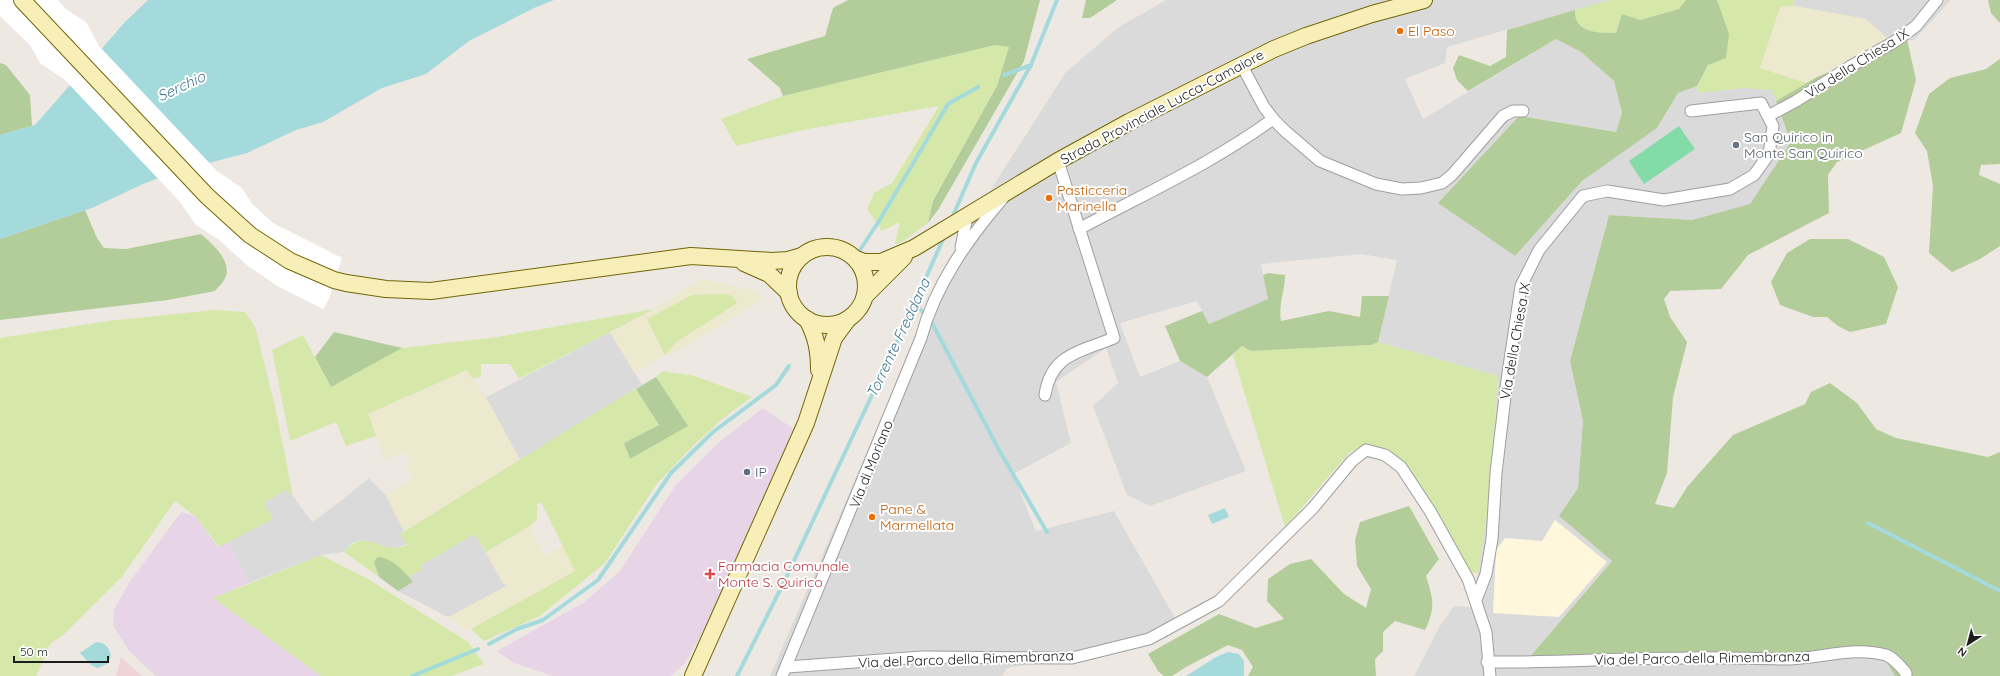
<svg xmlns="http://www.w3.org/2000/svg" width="2000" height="676" font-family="Quicksand,sans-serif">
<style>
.residential{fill:#dbdada}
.commercial{fill:#efd3d7}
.industrial{fill:#e7d5e7}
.education{fill:#fef7dc}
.farmland{fill:#ede9cf;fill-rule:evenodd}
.grass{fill:#d5e8aa}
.forest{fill:#b2cd99}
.pitch{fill:#83dca7}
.water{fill:#a4dadb}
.pier{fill:#fff}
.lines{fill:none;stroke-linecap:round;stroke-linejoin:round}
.stream{stroke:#a4dadb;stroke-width:4}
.street-casing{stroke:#9e9e9e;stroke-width:13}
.secondary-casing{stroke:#716707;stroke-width:18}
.street{stroke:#fff;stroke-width:11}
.secondary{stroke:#f8eeb8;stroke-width:16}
.food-dot{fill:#e8710a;stroke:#fff;stroke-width:1.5}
.worship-dot{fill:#6b7280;stroke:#fff;stroke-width:1.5}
.service-dot{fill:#5c6f8a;stroke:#fff;stroke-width:1.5}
.health-dot{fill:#e0444e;stroke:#fff;stroke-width:1.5}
.labels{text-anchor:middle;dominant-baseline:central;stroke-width:4;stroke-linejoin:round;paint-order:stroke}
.food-label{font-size:14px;fill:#c56008;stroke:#fff;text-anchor:start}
.street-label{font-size:14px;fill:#1d1d1d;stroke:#fff}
.worship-label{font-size:14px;fill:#5b616d;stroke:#fff;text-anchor:start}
.service-label{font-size:14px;fill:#4e5e75;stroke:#fff;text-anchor:start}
.health-label{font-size:14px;fill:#be3a42;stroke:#fff;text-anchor:start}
.water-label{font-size:15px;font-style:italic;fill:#437b93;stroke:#fff}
</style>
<rect width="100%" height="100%" fill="#eee8e3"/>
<g class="residential">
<polygon points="1166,0 1611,0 1447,47 1445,63 1405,79 1423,119 1556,39 1581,52 1614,81 1622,113 1616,132 1519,116 1438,203 1515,256 1582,181 1657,128 1678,93 1697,86 1699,93 1744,88 1773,90 1791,142 1750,204 1692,220 1609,215 1570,361 1583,421 1578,488 1559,516 1612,561 1529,658 1861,656 1886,661 1895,676 1414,676 1440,626 1454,606 1470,607 1478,573 1490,496 1498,376 1378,342 1397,260 1361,254 1261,264 1268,299 1209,324 1197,301 1120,323 1140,377 1180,361 1207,377 1246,471 1150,506 1127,495 1093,406 1118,383 1106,348 1056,382 1071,443 1013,474 1036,531 1114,511 1175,618 1137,645 1007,668 1002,676 770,676 937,290 995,183 1066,72 1119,27"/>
<polygon points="1793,0 1951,0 1914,40 1890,41 1866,19 1794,6"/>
<polygon points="610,332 642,385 520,460 485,398"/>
<polygon points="369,478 386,495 404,531 400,534 407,544 392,549 364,540 354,542 344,552 321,555 249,583 228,541 273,519 264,503 285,490 293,496 312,522 337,504"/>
<polygon points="475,534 503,583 505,582 505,587 448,617 398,591 413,582 409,577 423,569 421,565"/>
</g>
<polygon class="commercial" points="121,657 142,676 116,676"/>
<g class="industrial">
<polygon points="763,408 801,434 719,607 707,625 685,663 671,676 553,676 514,663 497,651 583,603 620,571 675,486 718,443"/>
<polygon points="181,512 195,516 218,547 228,541 249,583 213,598 321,676 156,676 129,651 113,625 114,609 129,583"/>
</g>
<polygon class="education" points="1555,520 1607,562 1559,617 1493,613 1496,550 1505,538 1542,541"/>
<g class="farmland">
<polygon points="1794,6 1866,19 1890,41 1858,59 1807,83 1760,68 1780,7"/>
<path d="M701,279L757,291L764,299L671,355H665L635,374L610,332L654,309ZM692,295L736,303L675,343L665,355Z"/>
<polygon points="467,370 490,404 520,460 404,531 386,495 413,479 405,463 411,460 403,452 384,461 368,414"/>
<polygon points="530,526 545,556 563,545 576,571 468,631 448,617 505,587 505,583 503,584 486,552"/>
</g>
<g class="grass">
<path d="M1611,0H1686L1679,9L1640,20L1622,14L1616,33C1599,33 1574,34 1575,10Z"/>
<polygon points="1717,0 1793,0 1794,6 1780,7 1760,68 1807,83 1776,101 1772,90 1744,88 1699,93 1697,86 1708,65 1719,9"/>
<polygon points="995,45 1009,47 997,86 933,201 928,223 899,244 895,243 900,222 882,231 867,209 874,193 892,183 939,106 803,130 736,146 721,119 783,96"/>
<polygon points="725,294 732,296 737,303 675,343 665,355 647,319 692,295"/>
<polygon points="654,309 519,379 510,364 481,364 481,377 472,378 467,370 368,414 376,436 346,446 336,422 290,441 272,350 303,335 331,387 402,348 497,337"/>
<polygon points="214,310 245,312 255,327 276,411 293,496 285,490 264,503 273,519 219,547 195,516 175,501 121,578 63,635 51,643 36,676 0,676 0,338 108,321"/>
<path d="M1378,342L1498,376L1490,496L1478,573L1470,572L1389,451C1373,446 1363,444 1349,453L1285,527L1233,355L1242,345L1251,351L1371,345Z"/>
<path d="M663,371L695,376L752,397L722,419L688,451L656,485L605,563L540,616L484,641L471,629L575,571L541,502L537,504V519L530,526L486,552L475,534L421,565L423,569L409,577L383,557L374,562L379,577L344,552C370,524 377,557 407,545L400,534L595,413L636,389L659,425L624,443L630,459L687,426L656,377Z"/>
<polygon points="321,555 368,579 468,642 484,664 451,676 321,676 213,598"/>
</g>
<g class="forest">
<polygon points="848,0 1040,0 1024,61 938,210 928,223 933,201 997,86 1009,47 995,45 783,96 780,88 747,59 825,36 833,8"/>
<polygon points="1086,0 1117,0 1090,18 1082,18"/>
<path d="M1686,0H1717L1729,34L1726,58L1708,65L1697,86L1678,93L1657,128L1582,181L1515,256L1438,203L1519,116L1616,132L1622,113L1614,81L1581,52L1556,39L1468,91L1457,80L1453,68L1459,55L1490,66L1506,57L1507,30L1575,10C1574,34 1599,33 1616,33L1622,14L1640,20L1679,9Z"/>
<polygon points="1988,0 2000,0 2000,23 1991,13"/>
<polygon points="1907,39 1916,80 1901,133 1837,162 1828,175 1829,213 1748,255 1721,289 1670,291 1664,299 1670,317 1687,342 1673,397 1667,473 1655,504 1674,508 1687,487 1733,435 1805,404 1811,392 1830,383 1857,403 1876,429 1896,438 1988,457 2000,452 2000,676 1895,676 1886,661 1861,656 1528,659 1612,561 1559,516 1578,488 1583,421 1570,361 1609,215 1692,220 1750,204 1791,142 1776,101 1817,77"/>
<polygon points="2000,59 2000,164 1981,165 1979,175 2000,184 2000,246 1980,259 1952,272 1929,253 1933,186 1927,151 1915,133 1929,94 1950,78 1986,69"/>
<polygon points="0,63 6,65 30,95 32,126 0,135"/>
<path d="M85,210L97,238L104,248L126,249L201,234C212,244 233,261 225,278C223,283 218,287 215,291L168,300L0,320V239Z"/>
<polygon points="1810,239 1848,239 1884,257 1898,287 1886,324 1850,332 1838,326 1827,317 1813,317 1780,305 1771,282 1787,253"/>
<path d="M1268,273L1285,275C1285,291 1278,305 1281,321L1329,311L1360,317L1362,296H1389L1378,342L1371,345L1251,351L1242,346L1207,377L1180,361L1165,326L1202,311L1209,324L1268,299L1263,275Z"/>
<polygon points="334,332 402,348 331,387 315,357"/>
<polygon points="656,377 688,426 630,459 624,443 659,425 636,389"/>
<path d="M1409,506L1439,559L1426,576C1433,599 1436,607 1425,630L1395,621L1383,632V651L1375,659L1376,676H1248L1253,667L1242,650L1228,645L1186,667L1172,676H1164L1158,671L1148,654L1219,614L1256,628L1284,619L1267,601L1268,579L1290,564L1311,559L1344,594L1366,608L1371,589L1357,566L1355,540L1360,522Z"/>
<path d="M378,557C391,557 406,573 413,582L398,591L379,577L374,562Z"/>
</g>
<polygon class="pitch" points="1679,126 1695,149 1644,184 1629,161"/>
<g class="water">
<polygon points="148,0 554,0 534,8 469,41 426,74 382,88 323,122 296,130 247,153 178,171 143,184 92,208 0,239 0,135 35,125 125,22"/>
<polygon points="1225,508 1229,517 1212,524 1208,515"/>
<path d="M96,642C107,643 109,648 111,657L107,664L98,668L91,665L80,653Z"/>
<polygon points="1228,652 1239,654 1244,661 1244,676 1186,676 1218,656"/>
</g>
<polygon class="pier" points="0,0 58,0 67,10 86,22 99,46 217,171 242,188 252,204 273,223 342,258 329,299 323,309 279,287 248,266 218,239 196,225 180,202 65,80 40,63 30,45 0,16"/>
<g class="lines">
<g class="stream">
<polyline points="1004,75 1031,65"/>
<polyline points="951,220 976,163 1031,65 1057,0"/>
<polyline points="860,250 879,221 948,104 978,87"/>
<polyline points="915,303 932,323 999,450 1047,532"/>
<polyline points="1868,523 2000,591"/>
<polyline points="489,644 517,629 543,620 598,580 671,473 713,432 776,385 789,366"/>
<polyline points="412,676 478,649"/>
<polyline points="737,676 784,582 905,325 944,237"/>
</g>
<g class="street-casing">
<g id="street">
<polyline points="1241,64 1264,107 1275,121 1285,131 1320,161 1376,184 1402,189 1421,188 1442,183 1452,175 1503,116 1513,111 1523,111"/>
<polyline points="1768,116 1796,101 1851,66 1894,42 1916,26 1937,0"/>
<path d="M1079,229C1144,194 1213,163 1273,119"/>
<polyline points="961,248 967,216"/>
<path d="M1045,395C1051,354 1080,352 1114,338L1058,161"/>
<polyline points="1476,600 1486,574 1492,539 1496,473 1507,380 1521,286 1539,250 1583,196 1607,191 1664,200 1730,189 1754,175 1769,154 1773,126 1761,103 1691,111"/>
<path d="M1487,662C1553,663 1618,658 1684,658C1719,657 1755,659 1790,659C1822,658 1854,646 1886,655C1894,658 1901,667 1906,673V676"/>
<polyline points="787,667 922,657 1072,658 1149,639 1219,601 1313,508 1352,461 1366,450 1385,455 1401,467 1430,511 1468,579 1486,632 1490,676"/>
<path d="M782,676L921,338C935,285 968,239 1003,198"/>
</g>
</g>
<g class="secondary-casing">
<g id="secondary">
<polyline points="22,0 207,196 250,235 290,261 334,280 346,283 386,289 431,291 691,256 772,261 788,260 802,256"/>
<circle cx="827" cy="286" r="39"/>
<polyline points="856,259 864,262 881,262 914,248 1058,161 1129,122 1274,49 1306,36 1372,14 1424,0"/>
<polyline points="744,263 769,274 789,293"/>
<polyline points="865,296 904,257"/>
<path d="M807,319C816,337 819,349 819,370"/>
<polyline points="693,676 806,423 834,338 848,319"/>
</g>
</g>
<use href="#street" class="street"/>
<use href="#secondary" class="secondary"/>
</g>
<g class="food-dot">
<circle cx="1400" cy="31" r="4"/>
<circle cx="1049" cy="198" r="4"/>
<circle cx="872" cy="517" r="4"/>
</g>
<circle class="worship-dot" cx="1736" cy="145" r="4"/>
<circle class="service-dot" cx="747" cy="472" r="4"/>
<path class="health-dot" d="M708 568h4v4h4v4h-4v4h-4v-4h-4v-4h4z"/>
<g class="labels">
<g class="food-label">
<text x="1408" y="31">El Paso</text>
<text x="1057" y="190">Pasticceria<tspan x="1057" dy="16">Marinella</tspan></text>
<text x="880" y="509">Pane &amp;<tspan x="880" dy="16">Marmellata</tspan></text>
</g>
<g class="street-label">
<text transform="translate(1857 63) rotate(-32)">Via della Chiesa IX</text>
<text transform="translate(1162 107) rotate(-28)">Strada Provinciale Lucca-Camaiore</text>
<text transform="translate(1515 341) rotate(-80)">Via della Chiesa IX</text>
<text transform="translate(871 464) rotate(-68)">Via di Moriano</text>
<text transform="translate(1702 658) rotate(-1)">Via del Parco della Rimembranza</text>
<text transform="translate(966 659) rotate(-2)">Via del Parco della Rimembranza</text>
</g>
<g class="worship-label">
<text x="1744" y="137">San Quirico in<tspan x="1744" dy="16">Monte San Quirico</tspan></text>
</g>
<g class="service-label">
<text x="755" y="472">IP</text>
</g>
<g class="health-label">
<text x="718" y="566">Farmacia Comunale<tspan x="718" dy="16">Monte S. Quirico</tspan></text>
</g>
<g class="water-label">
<text transform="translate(181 86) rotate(-25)">Serchio</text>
<text transform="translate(898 338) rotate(-65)">Torrente Freddana</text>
</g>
</g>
<g transform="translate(1968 644) rotate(216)" stroke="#ffffff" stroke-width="3" paint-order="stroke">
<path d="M0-3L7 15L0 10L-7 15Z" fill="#1d1d1d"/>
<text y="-6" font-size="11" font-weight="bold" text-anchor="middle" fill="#1d1d1d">N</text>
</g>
<path d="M14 656v6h94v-6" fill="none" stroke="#1d1d1d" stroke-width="2"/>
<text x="20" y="656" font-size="12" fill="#1d1d1d" stroke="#ffffff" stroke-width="3" paint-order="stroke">50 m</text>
</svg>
